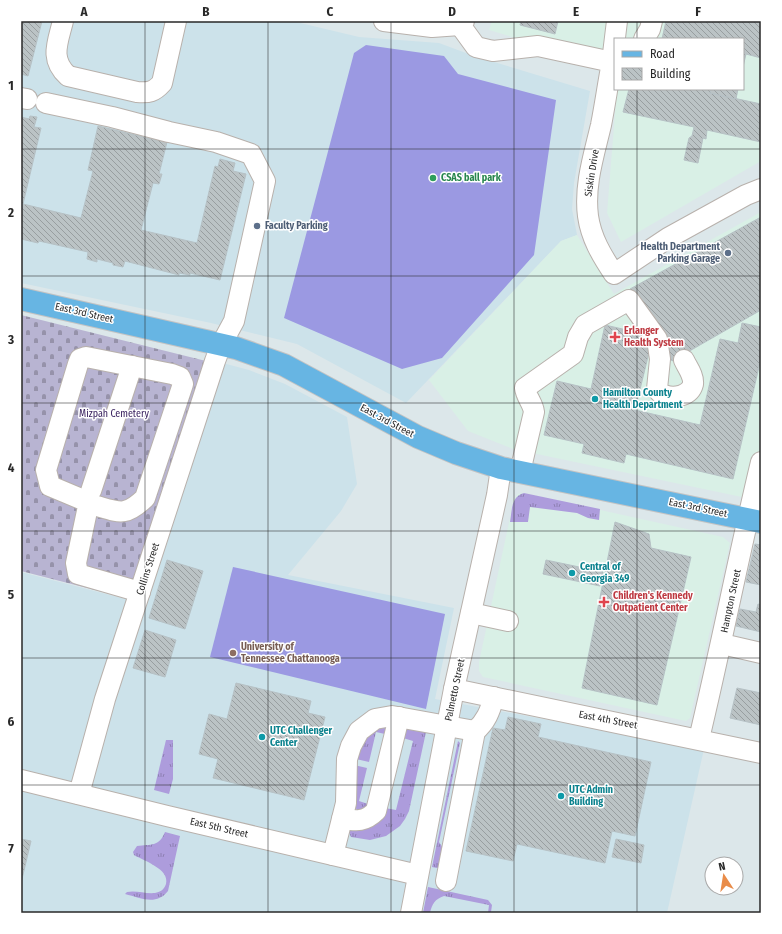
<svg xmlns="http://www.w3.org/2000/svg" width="782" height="934" font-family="'Fira Sans Condensed',sans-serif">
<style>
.education{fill:#cce2ea}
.medical{fill:#d9f0e6}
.grass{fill:url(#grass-tufts)}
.cemetery{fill:url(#cemetery-stones)}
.pitch{fill:#9b99e2}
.building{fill:url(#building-back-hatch);stroke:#b6c1c5}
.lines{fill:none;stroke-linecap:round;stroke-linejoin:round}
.minor-casing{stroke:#b8b1ac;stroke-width:22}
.major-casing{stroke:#c3c3c3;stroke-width:24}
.minor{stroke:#fff;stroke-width:20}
.major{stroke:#67b5e3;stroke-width:22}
.grid{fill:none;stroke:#292929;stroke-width:1;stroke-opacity:0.55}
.leisure-dot{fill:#2e9e5b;stroke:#fff;stroke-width:1.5}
.service-dot{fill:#5c6f8a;stroke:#fff;stroke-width:1.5}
.health-dot{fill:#e0444e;stroke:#fff;stroke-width:1.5}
.culture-dot{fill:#0f9aa8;stroke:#fff;stroke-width:1.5}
.education-dot{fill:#8d6e63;stroke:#fff;stroke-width:1.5}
.labels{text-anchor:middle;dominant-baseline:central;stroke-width:3;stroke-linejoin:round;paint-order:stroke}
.street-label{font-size:10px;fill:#292929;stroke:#fff}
.leisure-label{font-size:10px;font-weight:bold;fill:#27864d;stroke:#fff;text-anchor:start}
.service-label{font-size:10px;font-weight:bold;fill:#4e5e75;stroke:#fff;text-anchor:start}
.health-label{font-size:10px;font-weight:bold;fill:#be3a42;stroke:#fff;text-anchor:start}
.culture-label{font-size:10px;font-weight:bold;fill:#0d838f;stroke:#fff;text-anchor:start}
.park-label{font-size:10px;fill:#38205e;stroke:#fff}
.education-label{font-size:10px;font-weight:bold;fill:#785e54;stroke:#fff;text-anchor:start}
.neatline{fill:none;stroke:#292929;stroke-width:1.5}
.grid-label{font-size:13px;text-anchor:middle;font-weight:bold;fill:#292929}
</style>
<defs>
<pattern id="grass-tufts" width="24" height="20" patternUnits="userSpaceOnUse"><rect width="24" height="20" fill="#ad9cdc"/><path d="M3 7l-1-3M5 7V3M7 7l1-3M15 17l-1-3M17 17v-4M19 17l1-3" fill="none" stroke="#8d7fb2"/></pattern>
<pattern id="cemetery-stones" width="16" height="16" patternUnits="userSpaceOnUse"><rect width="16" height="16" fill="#b8b4d2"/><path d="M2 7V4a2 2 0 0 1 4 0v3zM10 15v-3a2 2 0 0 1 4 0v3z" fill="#9692aa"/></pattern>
<pattern id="building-back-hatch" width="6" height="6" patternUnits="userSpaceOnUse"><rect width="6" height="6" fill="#bbc3c5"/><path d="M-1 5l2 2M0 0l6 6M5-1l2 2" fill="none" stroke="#989ea0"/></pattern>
</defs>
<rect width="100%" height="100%" fill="#dce7ea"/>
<g class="education">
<polygon points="21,21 292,21 359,37 439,43 474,56 590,91 574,183 572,209 577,235 561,241 406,403 297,344 211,323 21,283"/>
<polygon points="215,361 249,370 285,384 347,417 357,484 341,511 288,575 454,608 435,699 704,749 667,913 21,913 21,572 137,602"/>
</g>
<g class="medical">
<polygon points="492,21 761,21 761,161 621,242 607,213 617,89 743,89 743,39 615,39 615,68 489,30"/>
<polygon points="761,212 761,501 513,449 468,431 429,380 561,241 577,235 614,294"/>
<polygon points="523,493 723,537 730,543 690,718 686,721 483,677 479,671 479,662 514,499 518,494"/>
</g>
<g class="grass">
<path d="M524,493L600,509L599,520L588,518L577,513L530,507L528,522H510C512,511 511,496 524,493Z"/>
<polygon points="376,725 388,727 385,734 376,732 369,762 356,759 368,735"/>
<polygon points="406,728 426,732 409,811 405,819 400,826 386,836 370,840 351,837 348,830 385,808 396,810 413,741 403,738"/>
<polygon points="166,740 173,740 173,779 169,794 154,790"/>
<polygon points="458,741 460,743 439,842 447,854 442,869 432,867"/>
<path d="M354,765L367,768L359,801L368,804L369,807L358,811C351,805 354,775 354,765Z"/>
<path d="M165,832L180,836L168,891C156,906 141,898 125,894L127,892C136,890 145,894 155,893C160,892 164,890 166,884C170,869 144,861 134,855L133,852L137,846C151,844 159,847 165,832Z"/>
<path d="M428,887L488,900L492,905L491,912L488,913L489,905L444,896C435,899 432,904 430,913H423Z"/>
</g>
<polygon class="cemetery" points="21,315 206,361 130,599 21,571"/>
<g class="pitch">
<polygon points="366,45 444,56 458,74 556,100 534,255 442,358 402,369 284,318 354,53"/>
<polygon points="233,567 445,614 426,709 210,657"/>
</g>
<g class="building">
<polygon points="21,21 42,21 28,76 21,74"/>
<polygon points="521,21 558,21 555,34 520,25"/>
<polygon points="666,21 761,21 761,58 746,54 743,67 743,39 662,39"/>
<polygon points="629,89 711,89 710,93 761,104 761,142 707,130 706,139 703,138 698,163 684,160 689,138 692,136 694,127 623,112"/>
<polygon points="711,89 738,89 736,99 710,93"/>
<polygon points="30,116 37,117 34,127 41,128 23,204 81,218 93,171 88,170 98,126 156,140 157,139 167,142 159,174 162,174 159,184 153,183 141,230 197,243 215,166 218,167 220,159 235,163 233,171 246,174 220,280 190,273 190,275 179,273 179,275 125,261 123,267 113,265 113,263 97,259 97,262 87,259 88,252 39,241 38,243 21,239 21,117 29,119"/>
<polygon points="761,217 761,310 672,361 630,289"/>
<polygon points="742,323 761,327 761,358 733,479 626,454 624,463 582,453 584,444 544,435 557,381 591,389 605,325 653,336 635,410 700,425 720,339 738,343"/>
<polygon points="615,522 649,534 651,548 691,557 657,705 582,688"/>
<polygon points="755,544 761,545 761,585 746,582"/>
<polygon points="167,560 203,571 185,629 149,618"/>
<polygon points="546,560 603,572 600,586 543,574"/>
<polygon points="758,604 761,605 761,632 736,626 740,609 756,612"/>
<polygon points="145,630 176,640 165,677 133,668"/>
<polygon points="236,683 311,701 308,713 325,717 304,800 213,778 218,759 199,754 209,714 227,719"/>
<polygon points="737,688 761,693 761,725 730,718"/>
<polygon points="508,717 541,724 538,737 651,762 635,836 612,831 605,863 517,844 513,861 466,851 493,728 505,730"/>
<polygon points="21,839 31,841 21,883"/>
<polygon points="616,839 644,845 641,863 612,857"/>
</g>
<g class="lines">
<g class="minor-casing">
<g id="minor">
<path d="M63,21C58,42 49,59 68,76L137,92C149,93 154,92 162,83L176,21"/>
<polyline points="384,21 432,27 460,25"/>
<path d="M464,21L460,25L476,47L493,51L538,46L612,62C608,83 605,105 601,125C594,155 584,185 588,216C591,238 602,256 614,274L668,238L746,195L761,189"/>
<polyline points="644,39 650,29 652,21"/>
<polyline points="615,61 612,62 617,21"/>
<polyline points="21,98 27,99"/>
<polyline points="46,103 112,117 169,132 216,142 251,154 265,181 234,321 221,345 215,361 105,699 79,794"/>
<path d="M520,472L534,412C533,403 526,397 525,388L573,354L578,337L585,325L629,300L657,339L660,359L657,389C659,391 661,394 664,395C674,399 690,396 693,384C694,375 687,367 684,360"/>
<polyline points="91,491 132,366"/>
<path d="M81,499L50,486L46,470L78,364L80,359L86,357L172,374L180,377L183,384L145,498C126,516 121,513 97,506"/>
<polyline points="87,511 76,563 78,574 140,592"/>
<polyline points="471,613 508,621"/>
<polyline points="722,644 761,653"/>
<polyline points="454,689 761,753"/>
<path d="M699,739C721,647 739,554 761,462"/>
<polyline points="21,780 167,816 418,875"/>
<path d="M342,819C357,821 365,822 376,811L399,717"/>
<path d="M333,855L346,803L347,759L351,746L359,731L375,719L392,716L475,731C486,722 490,711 494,697"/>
<polyline points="446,881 475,731"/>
<polyline points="411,913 454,689 497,495 501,468"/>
</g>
</g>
<g class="major-casing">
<polyline id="major" points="21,299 236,348 284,365 418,437 456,453 501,468 761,522"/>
</g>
<use href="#minor" class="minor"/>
<use href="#major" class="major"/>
</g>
<path class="grid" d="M145,21V913M268,21V913M391,21V913M514,21V913M637,21V39M637,89V913M21,149H761M21,276H761M21,403H761M21,531H761M21,658H761M21,785H761"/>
<circle class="leisure-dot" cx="433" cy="178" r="4"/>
<g class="service-dot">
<circle cx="257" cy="226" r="4"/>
<circle cx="728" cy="253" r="4"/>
</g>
<g class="health-dot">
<path d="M613 331h4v4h4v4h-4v4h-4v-4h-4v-4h4z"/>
<path d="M602 596h4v4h4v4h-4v4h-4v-4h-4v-4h4z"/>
</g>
<g class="culture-dot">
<circle cx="595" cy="399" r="4"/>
<circle cx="572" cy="573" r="4"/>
<circle cx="262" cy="737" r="4"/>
<circle cx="561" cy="796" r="4"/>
</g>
<circle class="education-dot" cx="233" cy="653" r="4"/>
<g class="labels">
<g class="street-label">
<text transform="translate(592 173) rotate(-81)">Siskin Drive</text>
<text transform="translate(84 313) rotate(13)">East 3rd Street</text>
<text transform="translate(387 421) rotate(28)">East 3rd Street</text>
<text transform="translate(698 508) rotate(12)">East 3rd Street</text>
<text transform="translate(148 569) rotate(-72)">Collins Street</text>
<text transform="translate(731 601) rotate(-78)">Hampton Street</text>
<text transform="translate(455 690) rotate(-78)">Palmetto Street</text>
<text transform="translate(608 720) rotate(11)">East 4th Street</text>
<text transform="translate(219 828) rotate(13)">East 5th Street</text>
</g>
<g class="leisure-label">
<text x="441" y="178">CSAS ball park</text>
</g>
<g class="service-label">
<text x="265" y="226">Faculty Parking</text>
<text x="720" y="247" text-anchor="end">Health Department<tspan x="720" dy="12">Parking Garage</tspan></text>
</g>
<g class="health-label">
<text x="624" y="331">Erlanger<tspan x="624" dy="12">Health System</tspan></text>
<text x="613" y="596">Children's Kennedy<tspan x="613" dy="12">Outpatient Center</tspan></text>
</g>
<g class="culture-label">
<text x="603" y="393">Hamilton County<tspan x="603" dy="12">Health Department</tspan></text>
<text x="580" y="567">Central of<tspan x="580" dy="12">Georgia 349</tspan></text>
<text x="270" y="731">UTC Challenger<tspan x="270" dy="12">Center</tspan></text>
<text x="569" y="790">UTC Admin<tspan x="569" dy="12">Building</tspan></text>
</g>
<g class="park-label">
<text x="114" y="414">Mizpah Cemetery</text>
</g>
<g class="education-label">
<text x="241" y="647">University of<tspan x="241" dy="12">Tennessee Chattanooga</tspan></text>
</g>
</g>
<rect width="782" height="934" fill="none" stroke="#ffffff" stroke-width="44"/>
<rect x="614" y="38" width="130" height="52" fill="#ffffff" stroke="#a9a9a9"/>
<rect x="622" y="51" width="20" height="6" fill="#67b5e3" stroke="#a9a9a9"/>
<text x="650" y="58" font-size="12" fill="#292929">Road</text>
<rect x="622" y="68" width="20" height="12" fill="url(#building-back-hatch)" stroke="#a9a9a9"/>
<text x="650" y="78" font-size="12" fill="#292929">Building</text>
<g transform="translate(724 876) rotate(348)"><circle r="19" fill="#ffffff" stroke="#a9a9a9"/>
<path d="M0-3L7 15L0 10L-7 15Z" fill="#e98c49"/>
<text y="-6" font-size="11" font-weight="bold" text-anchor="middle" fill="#292929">N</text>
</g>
<rect x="22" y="22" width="738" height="890" class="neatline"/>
<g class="grid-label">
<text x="84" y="16">A</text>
<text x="206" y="16">B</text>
<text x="330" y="16">C</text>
<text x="452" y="16">D</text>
<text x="576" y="16">E</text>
<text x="698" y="16">F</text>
<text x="11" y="90">1</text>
<text x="11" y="217">2</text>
<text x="11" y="344">3</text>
<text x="11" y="472">4</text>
<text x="11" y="599">5</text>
<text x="11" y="726">6</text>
<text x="11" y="853">7</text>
</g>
</svg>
